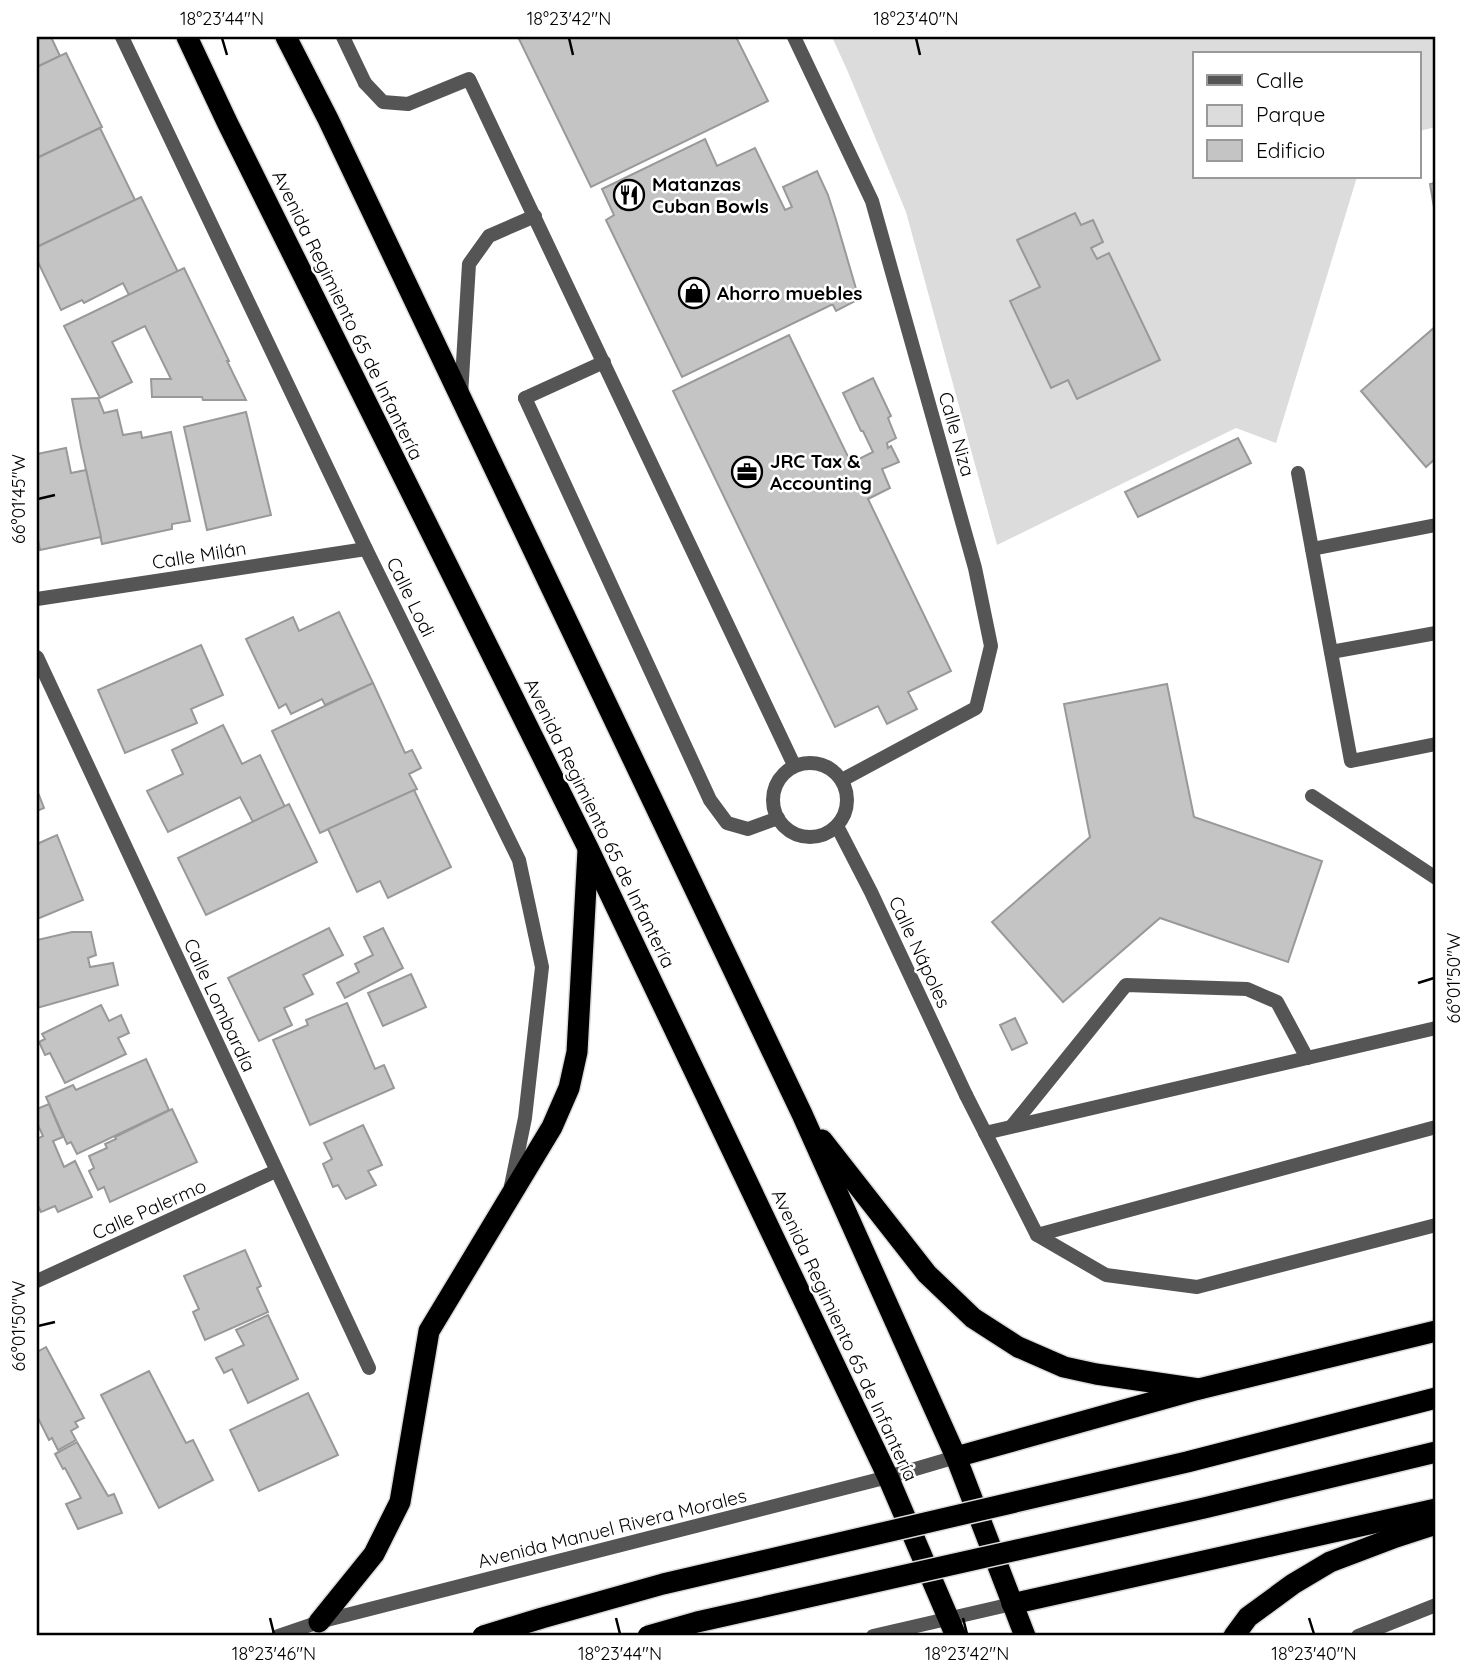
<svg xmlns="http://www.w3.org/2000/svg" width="1473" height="1673" font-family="Quicksand,sans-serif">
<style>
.green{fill:#dcdcdc}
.building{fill:#c4c4c4;stroke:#999;stroke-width:2}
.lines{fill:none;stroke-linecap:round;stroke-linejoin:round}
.highway-casing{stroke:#dbdbdb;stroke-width:24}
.lane{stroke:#555;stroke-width:14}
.street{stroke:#555;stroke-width:14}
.highway{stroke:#000;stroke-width:21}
.highway-bridge-casing{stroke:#dbdbdb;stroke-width:24;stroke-linecap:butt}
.highway-bridge{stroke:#000;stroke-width:21}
.ticks{fill:none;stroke:#000;stroke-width:2.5}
.labels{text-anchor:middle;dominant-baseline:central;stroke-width:5;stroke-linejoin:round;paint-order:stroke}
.poi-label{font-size:19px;font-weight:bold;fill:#000;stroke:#fff;text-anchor:start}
.street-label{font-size:19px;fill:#000;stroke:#fff}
.neatline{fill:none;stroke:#000;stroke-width:2.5}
.ticks-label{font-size:18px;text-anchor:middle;fill:#000}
</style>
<rect width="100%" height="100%" fill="#fff"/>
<polygon class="green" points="832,37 1436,37 1436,127 1419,131 1419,54 1195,54 1195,177 1357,177 1276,443 1236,428 997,545 906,212 848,72"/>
<g class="building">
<polygon points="37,37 51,37 60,56 37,67"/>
<polygon points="518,37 736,37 768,101 591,187"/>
<polygon points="66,53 102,127 37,158 37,67"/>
<polygon points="100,128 135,200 37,247 37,158"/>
<polygon points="705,139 717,166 755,148 785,210 792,207 783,187 817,171 828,195 836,220 859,299 836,311 833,305 831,305 682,377 606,220 614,215 602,189"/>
<polygon points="1436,183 1436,219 1430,184"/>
<polygon points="141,197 178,272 129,295 123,283 84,303 82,300 61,310 37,260 37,247"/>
<polygon points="1075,213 1081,225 1093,220 1103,242 1091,248 1097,259 1109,253 1160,360 1077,399 1068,380 1051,388 1010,301 1040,287 1017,240"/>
<polygon points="184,268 229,361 227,361 246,400 203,400 202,397 152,397 151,379 171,379 145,326 112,342 132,382 100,398 64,326"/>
<polygon points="1436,326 1436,458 1426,467 1361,391"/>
<polygon points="789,335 851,463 873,452 863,431 861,431 843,393 873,378 891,416 888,418 896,438 887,443 888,448 891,446 899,462 882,469 890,488 868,499 951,671 908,692 917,709 887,724 878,706 835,727 673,391"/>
<polygon points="98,398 104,413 117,410 123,435 141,432 142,438 171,432 190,521 172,524 172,529 102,544 81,447 72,399"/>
<polygon points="246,412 271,515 207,530 184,427"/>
<polygon points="1238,438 1251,463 1138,517 1125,492"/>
<polygon points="66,448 71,473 86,470 101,537 40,550 37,534 37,454"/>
<polygon points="339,612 373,683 325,705 322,699 291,714 286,704 279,708 246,639 293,617 299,631"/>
<polygon points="201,645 223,695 191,709 197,723 125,753 98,690"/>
<polygon points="373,683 405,753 412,750 421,768 409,774 417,789 320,833 272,731"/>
<polygon points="1167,684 1194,817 1322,861 1288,962 1160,918 1063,1002 992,922 1090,837 1064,704"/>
<polygon points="223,725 242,764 260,755 285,807 253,822 240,797 168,832 147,791 183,774 172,750"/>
<polygon points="37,790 44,808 37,811"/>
<polygon points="414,790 451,867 388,898 380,881 357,892 328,829"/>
<polygon points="289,804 317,862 206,915 178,858"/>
<polygon points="57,835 83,900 37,919 37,844"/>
<polygon points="329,928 343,955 303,975 313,994 284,1008 292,1025 259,1041 228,978"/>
<polygon points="383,928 403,968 345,998 337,983 359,972 355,964 373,955 364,937"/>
<polygon points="72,932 91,932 96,955 88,958 90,967 113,963 118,985 37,1008 37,940"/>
<polygon points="411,974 426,1007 383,1026 368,993"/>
<polygon points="347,1003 375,1069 384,1065 394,1088 310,1125 273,1040 308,1025 306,1020"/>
<polygon points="101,1005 109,1021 121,1015 129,1033 118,1038 126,1054 65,1083 50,1053 45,1055 39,1042 45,1039 42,1034"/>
<polygon points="1015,1018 1027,1043 1012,1050 1000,1025"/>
<polygon points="146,1059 169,1110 77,1154 71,1142 67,1144 46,1097 73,1085 76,1090"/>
<polygon points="49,1104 63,1137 53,1141 64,1167 75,1161 92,1197 58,1212 55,1206 41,1212 37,1204 37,1139 43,1136 37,1123 37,1109"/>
<polygon points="172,1109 197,1162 110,1202 104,1187 98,1190 89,1171 94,1168 89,1156 107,1148 105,1144 116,1139 115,1137"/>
<polygon points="363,1125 382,1165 368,1171 376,1185 346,1199 338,1185 333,1187 323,1164 332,1159 324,1143"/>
<polygon points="245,1250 261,1286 257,1288 268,1312 205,1340 193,1312 199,1309 184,1276"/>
<polygon points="268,1315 298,1379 248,1403 232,1369 224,1373 216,1358 244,1345 236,1330"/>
<polygon points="46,1347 84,1418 75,1422 78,1427 71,1431 76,1440 58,1450 52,1438 49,1440 37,1416 37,1352"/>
<polygon points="149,1371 186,1443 193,1440 213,1480 159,1508 101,1395"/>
<polygon points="308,1393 338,1455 259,1491 230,1430"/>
<polygon points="77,1442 108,1496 114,1494 122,1513 78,1529 66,1504 81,1498 65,1468 63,1469 55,1454"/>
</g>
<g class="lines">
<g class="highway-casing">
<g id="highway">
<polyline points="187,37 227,122 588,848 888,1477 956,1636"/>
<polyline points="286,37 328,119 802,1114 956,1457 1025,1636"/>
<polyline points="822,1140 927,1274 973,1318 1018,1347 1064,1367 1096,1374 1199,1389"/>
<polyline points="956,1457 1199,1389 1436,1331"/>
<polyline points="1012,1604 1436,1509"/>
<polyline points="319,1622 374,1554 400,1502 429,1331 552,1127 569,1088 577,1052 588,850"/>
<polyline points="1234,1636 1248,1617 1293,1584 1330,1562 1396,1537 1436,1524"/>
</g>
</g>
<g class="lane">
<polyline points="365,83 383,102 408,104 469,79 794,765"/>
<polyline points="461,395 469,264 489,236 535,216"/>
<polyline points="525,398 604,362"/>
<polyline points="1298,473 1351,761 1436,744"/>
<polyline points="1312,549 1436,525"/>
<polyline points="1331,652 1436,633"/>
<polyline points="1312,796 1436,878"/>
<polyline points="966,1095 1037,1235 1106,1275 1197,1287 1436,1225"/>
<polyline points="1012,1126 1126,985 1247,989 1277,1002 1307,1058"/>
<polyline points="985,1133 1436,1028"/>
<polyline points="1037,1235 1436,1127"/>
</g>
<g class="street">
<polyline points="122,37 366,549 519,860 542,967 525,1118 511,1186"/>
<polyline points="343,37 365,83"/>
<polyline points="794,37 872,201 975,568 991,646 976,708 842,780"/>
<polyline points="525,398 710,800 727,823 748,829 778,818"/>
<polyline points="37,599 366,549"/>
<polyline points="37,657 369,1368"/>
<circle cx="810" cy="800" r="37"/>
<polyline points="837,826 871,892 966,1095"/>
<polyline points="37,1281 276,1171"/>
<polyline points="278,1636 319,1622 888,1477 956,1457"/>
<polyline points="873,1636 1012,1604"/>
<polyline points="1358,1636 1436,1605"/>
</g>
<use href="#highway" class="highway"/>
<g class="highway-bridge-casing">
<g id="highway-bridge">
<polyline points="483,1636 542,1618 663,1584 1187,1462 1436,1398"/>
<polyline points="648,1636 697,1622 1204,1508 1436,1452"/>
</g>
</g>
<use href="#highway-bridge" class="highway-bridge"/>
</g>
<path class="ticks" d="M222,38L227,55M569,38L573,55M916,38L920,55M38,499L55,495M1418,983L1434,978M38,1326L55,1322M270,1618L274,1634M616,1618L620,1634M963,1618L967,1634M1309,1618L1314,1634"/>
<defs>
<g id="restaurant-ring" transform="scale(1.575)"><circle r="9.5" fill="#fff" stroke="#000" stroke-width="1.5"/><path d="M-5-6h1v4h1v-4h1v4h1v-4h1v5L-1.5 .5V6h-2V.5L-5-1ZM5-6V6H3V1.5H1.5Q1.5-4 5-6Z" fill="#000"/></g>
<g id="shop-ring" transform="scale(1.575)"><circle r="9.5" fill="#fff" stroke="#000" stroke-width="1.5"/><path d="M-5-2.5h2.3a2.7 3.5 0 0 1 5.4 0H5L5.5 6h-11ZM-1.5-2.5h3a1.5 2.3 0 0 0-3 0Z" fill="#000"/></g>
<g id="office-ring" transform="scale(1.575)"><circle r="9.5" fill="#fff" stroke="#000" stroke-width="1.5"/><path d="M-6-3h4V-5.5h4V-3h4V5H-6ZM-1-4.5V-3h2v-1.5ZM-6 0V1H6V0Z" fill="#000"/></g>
</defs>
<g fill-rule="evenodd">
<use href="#restaurant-ring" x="629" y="195"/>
<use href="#shop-ring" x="694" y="293"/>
<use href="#office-ring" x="747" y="472"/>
</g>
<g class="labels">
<g class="poi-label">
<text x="652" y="184">Matanzas<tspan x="652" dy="22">Cuban Bowls</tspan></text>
<text x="717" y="293">Ahorro muebles</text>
<text x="770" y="461">JRC Tax &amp;<tspan x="770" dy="22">Accounting</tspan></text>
</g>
<g class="street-label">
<text transform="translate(348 315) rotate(64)">Avenida Regimiento 65 de Infantería</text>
<text transform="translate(957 434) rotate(74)">Calle Niza</text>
<text transform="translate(199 555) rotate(-9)">Calle Milán</text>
<text transform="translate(411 597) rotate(64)">Calle Lodi</text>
<text transform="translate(600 823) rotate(64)">Avenida Regimiento 65 de Infantería</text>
<text transform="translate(920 952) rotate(65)">Calle Nápoles</text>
<text transform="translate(220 1005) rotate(65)">Calle Lombardía</text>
<text transform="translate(149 1209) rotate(-24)">Calle Palermo</text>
<text transform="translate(845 1335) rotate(65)">Avenida Regimiento 65 de Infantería</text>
<text transform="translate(612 1528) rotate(-14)">Avenida Manuel Rivera Morales</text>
</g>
</g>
<rect width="1473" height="1673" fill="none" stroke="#ffffff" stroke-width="77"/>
<rect x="1193" y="52" width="228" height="126" fill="#ffffff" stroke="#999999" stroke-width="2"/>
<rect x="1207" y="75" width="35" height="10" fill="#555555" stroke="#999999" stroke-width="2"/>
<text x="1256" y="88" font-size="21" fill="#000000">Calle</text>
<rect x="1207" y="105" width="35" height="21" fill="#dcdcdc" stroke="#999999" stroke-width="2"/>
<text x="1256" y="122" font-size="21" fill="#000000">Parque</text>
<rect x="1207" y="140" width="35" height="21" fill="#c4c4c4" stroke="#999999" stroke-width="2"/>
<text x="1256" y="158" font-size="21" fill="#000000">Edificio</text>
<rect x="38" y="38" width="1396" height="1596" class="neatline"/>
<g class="ticks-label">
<text x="222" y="25">18°23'44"N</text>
<text x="569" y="25">18°23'42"N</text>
<text x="916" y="25">18°23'40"N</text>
<text transform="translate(19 499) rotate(-90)" y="6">66°01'45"W</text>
<text transform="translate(1454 978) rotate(-90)" y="6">66°01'50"W</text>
<text transform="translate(19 1326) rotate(-90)" y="6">66°01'50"W</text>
<text x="274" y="1660">18°23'46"N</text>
<text x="620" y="1660">18°23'44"N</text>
<text x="967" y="1660">18°23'42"N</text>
<text x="1314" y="1660">18°23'40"N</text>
</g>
</svg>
